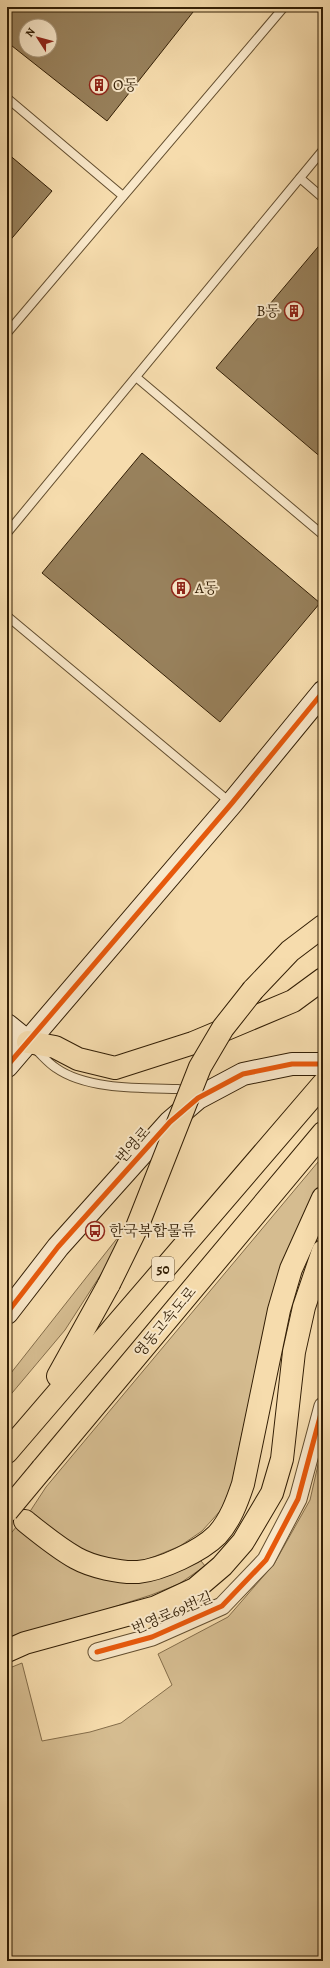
<svg xmlns="http://www.w3.org/2000/svg" width="330" height="1968" font-family="Alegreya,'Noto Serif KR',serif">
<style>
.green{fill:#d5bc90;stroke:#846d4a}
.building{fill:#98815c;stroke:#321e05;fill-rule:evenodd}
.lines{fill:none;stroke-linecap:round;stroke-linejoin:round}
.lane-casing{stroke:#634e2f;stroke-width:10}
.street-casing{stroke:#634e2f;stroke-width:19}
.secondary-casing{stroke:#321e05;stroke-width:24}
.highway-casing{stroke:#321e05;stroke-width:24}
.lane{stroke:#f9e8ca;stroke-width:8}
.street{stroke:#f9e8ca;stroke-width:17}
.secondary{stroke:#f9e8ca;stroke-width:22}
.highway{stroke:#f6dcad;stroke-width:22}
.highway-bridge-casing{stroke:#321e05;stroke-width:24;stroke-linecap:butt}
.highway-bridge{stroke:#f6dcad;stroke-width:22}
.cycleway-casing{stroke:#f9e8ca;stroke-width:8}
.cycleway{stroke:#e8590c;stroke-width:5}
.labels{text-anchor:middle;dominant-baseline:central;stroke-width:4;stroke-linejoin:round;paint-order:stroke}
.shield{fill:#f9e8ca;stroke:#6e5b40;stroke-width:1}
.shield-label{font-size:14px;font-weight:bold;fill:#321e05}
.poi-label{font-size:15px;fill:#321e05;stroke:#f9e8ca;text-anchor:start}
.street-label{font-size:15px;fill:#321e05;stroke:#f9e8ca}
</style>
<rect width="100%" height="100%" fill="#f6dcad"/>
<filter id="stains"><feTurbulence type="fractalNoise" baseFrequency=".005" numOctaves="4"/><feColorMatrix values="0 0 0 0 .2 0 0 0 0 .09 0 0 0 0 .02 0 0 0 .5 -.17"/></filter>
<radialGradient id="worn" r=".72"><stop offset=".6" stop-color="#630" stop-opacity="0"/><stop offset="1" stop-color="#630" stop-opacity=".3"/></radialGradient>
<g class="green">
<polygon points="323,1156 323,1179 304,1217 285,1262 241,1438 233,1483 221,1510 202,1531 180,1546 141,1562 110,1560 82,1553 29,1513 46,1487"/>
<polygon points="130,1222 105,1268 65,1330 7,1399 7,1378"/>
<polygon points="323,1443 323,1961 7,1961 7,1669 22,1663 42,1741 90,1732 121,1723 172,1685 158,1654 228,1617 274,1564 310,1500"/>
<polygon points="17,1526 80,1571 198,1557 205,1566 179,1584 151,1595 73,1620 21,1633 7,1638 7,1538"/>
</g>
<g class="building">
<path d="M7,7H197L107,121L7,42ZM26,26H50V50H26Z"/>
<polygon points="7,153 52,191 7,244"/>
<polygon points="323,241 323,459 216,368"/>
<polygon points="142,453 320,603 220,722 42,573"/>
</g>
<g class="lines">
<g class="lane-casing">
<g id="lane">
<polyline points="7,98 123,196"/>
<polyline points="300,178 323,198"/>
<polyline points="7,333 284,7"/>
<polyline points="136,377 323,535"/>
<polyline points="7,533 323,150"/>
<polyline points="7,616 231,803"/>
<path d="M35,1049C42,1055 48,1063 56,1068C87,1090 142,1088 178,1089L188,1093"/>
</g>
</g>
<g class="street-casing">
<polyline id="street" points="97,1652 152,1637 222,1606 266,1560 298,1499 323,1406"/>
</g>
<g class="secondary-casing">
<g id="secondary">
<polyline points="7,1025 28,1042"/>
<polyline points="7,1066 232,803 323,692"/>
<polyline points="7,1313 58,1247 170,1122 198,1098 243,1074 292,1064 323,1064"/>
</g>
</g>
<g class="highway-casing">
<g id="highway">
<polyline points="253,990 290,951 323,926"/>
<polyline points="28,1042 55,1047 78,1059 115,1068 193,1043 293,1001 323,979"/>
<polyline points="58,1376 109,1284"/>
<polyline points="7,1452 323,1084"/>
<polyline points="42,1469 323,1133"/>
<path d="M25,1521C41,1534 58,1548 76,1558C92,1567 120,1573 138,1572C161,1570 201,1551 217,1535C230,1521 237,1502 243,1484L279,1310L291,1269L323,1198"/>
<polyline points="7,1651 25,1643 156,1607 195,1589 222,1566 243,1542 272,1493 282,1459 294,1352 304,1307 323,1251"/>
</g>
</g>
<use href="#lane" class="lane"/>
<use href="#street" class="street"/>
<use href="#secondary" class="secondary"/>
<use href="#highway" class="highway"/>
<g class="highway-bridge-casing">
<g id="highway-bridge">
<polyline points="109,1284 137,1227 200,1067 223,1028 253,990"/>
<polyline points="7,1511 42,1469"/>
</g>
</g>
<use href="#highway-bridge" class="highway-bridge"/>
<g class="cycleway-casing">
<g id="cycleway">
<polyline points="7,1066 232,803 323,692"/>
<polyline points="7,1313 58,1247 170,1122 198,1098 243,1074 292,1064 323,1064"/>
<polyline points="97,1652 152,1637 222,1606 266,1560 298,1499 323,1406"/>
</g>
</g>
<use href="#cycleway" class="cycleway"/>
</g>
<defs>
<g id="building-ring" transform="scale(1)"><circle r="9.5" fill="#f9e8ca" stroke="#8f2418" stroke-width="1.5"/><path d="M-4-6H4V6H1V3H-1V6H-4ZM-2.5-4.3h1.7v1.8h-1.7ZM.8-4.3h1.7v1.8H.8ZM-2.5-1h1.7V.8h-1.7ZM.8-1h1.7V.8H.8Z" fill="#8f2418"/></g>
<g id="bus-ring" transform="scale(1)"><circle r="9.5" fill="#f9e8ca" stroke="#8f2418" stroke-width="1.5"/><path d="M-5-6H5V4H4V6H2V4H-2V6H-4V4H-5ZM-3.5-4V0h7V-4ZM-3.5 1.2v1.5H-2V1.2ZM2 1.2v1.5H3.5V1.2Z" fill="#8f2418"/></g>
</defs>
<g fill-rule="evenodd">
<use href="#building-ring" x="99" y="85"/>
<use href="#building-ring" x="294" y="311"/>
<use href="#building-ring" x="181" y="588"/>
<use href="#bus-ring" x="95" y="1231"/>
</g>
<g class="labels">
<rect class="shield" x="152" y="1257" width="22" height="24" rx="3"/>
<g class="shield-label">
<text x="163" y="1269">50</text>
</g>
<g class="poi-label">
<text x="113" y="85">O동</text>
<text x="280" y="311" text-anchor="end">B동</text>
<text x="195" y="588">A동</text>
<text x="109" y="1231">한국복합물류</text>
</g>
<g class="street-label">
<text transform="translate(133 1145) rotate(-48)">번영로</text>
<text transform="translate(165 1322) rotate(-50)">영동고속도로</text>
<text transform="translate(172 1613) rotate(-23)">번영로69번길</text>
</g>
</g>
<rect width="330" height="1968" fill="none" stroke="#f6dcad" stroke-width="24"/>
<rect x="8" y="8" width="314" height="1952" fill="none" stroke="#321e05" stroke-width="2"/>
<rect x="12" y="12" width="306" height="1944" fill="none" stroke="#321e05"/>
<g transform="translate(38 38) rotate(306)"><circle r="19" fill="#f9e8ca" stroke="#a9977b"/>
<path d="M0-3L7 15L0 10L-7 15Z" fill="#8f2418"/>
<text y="-6" font-size="11" font-weight="bold" text-anchor="middle" fill="#321e05">N</text>
</g>
<rect width="100%" height="100%" filter="url(#stains)"/>
<rect width="100%" height="100%" fill="url(#worn)"/>
</svg>
